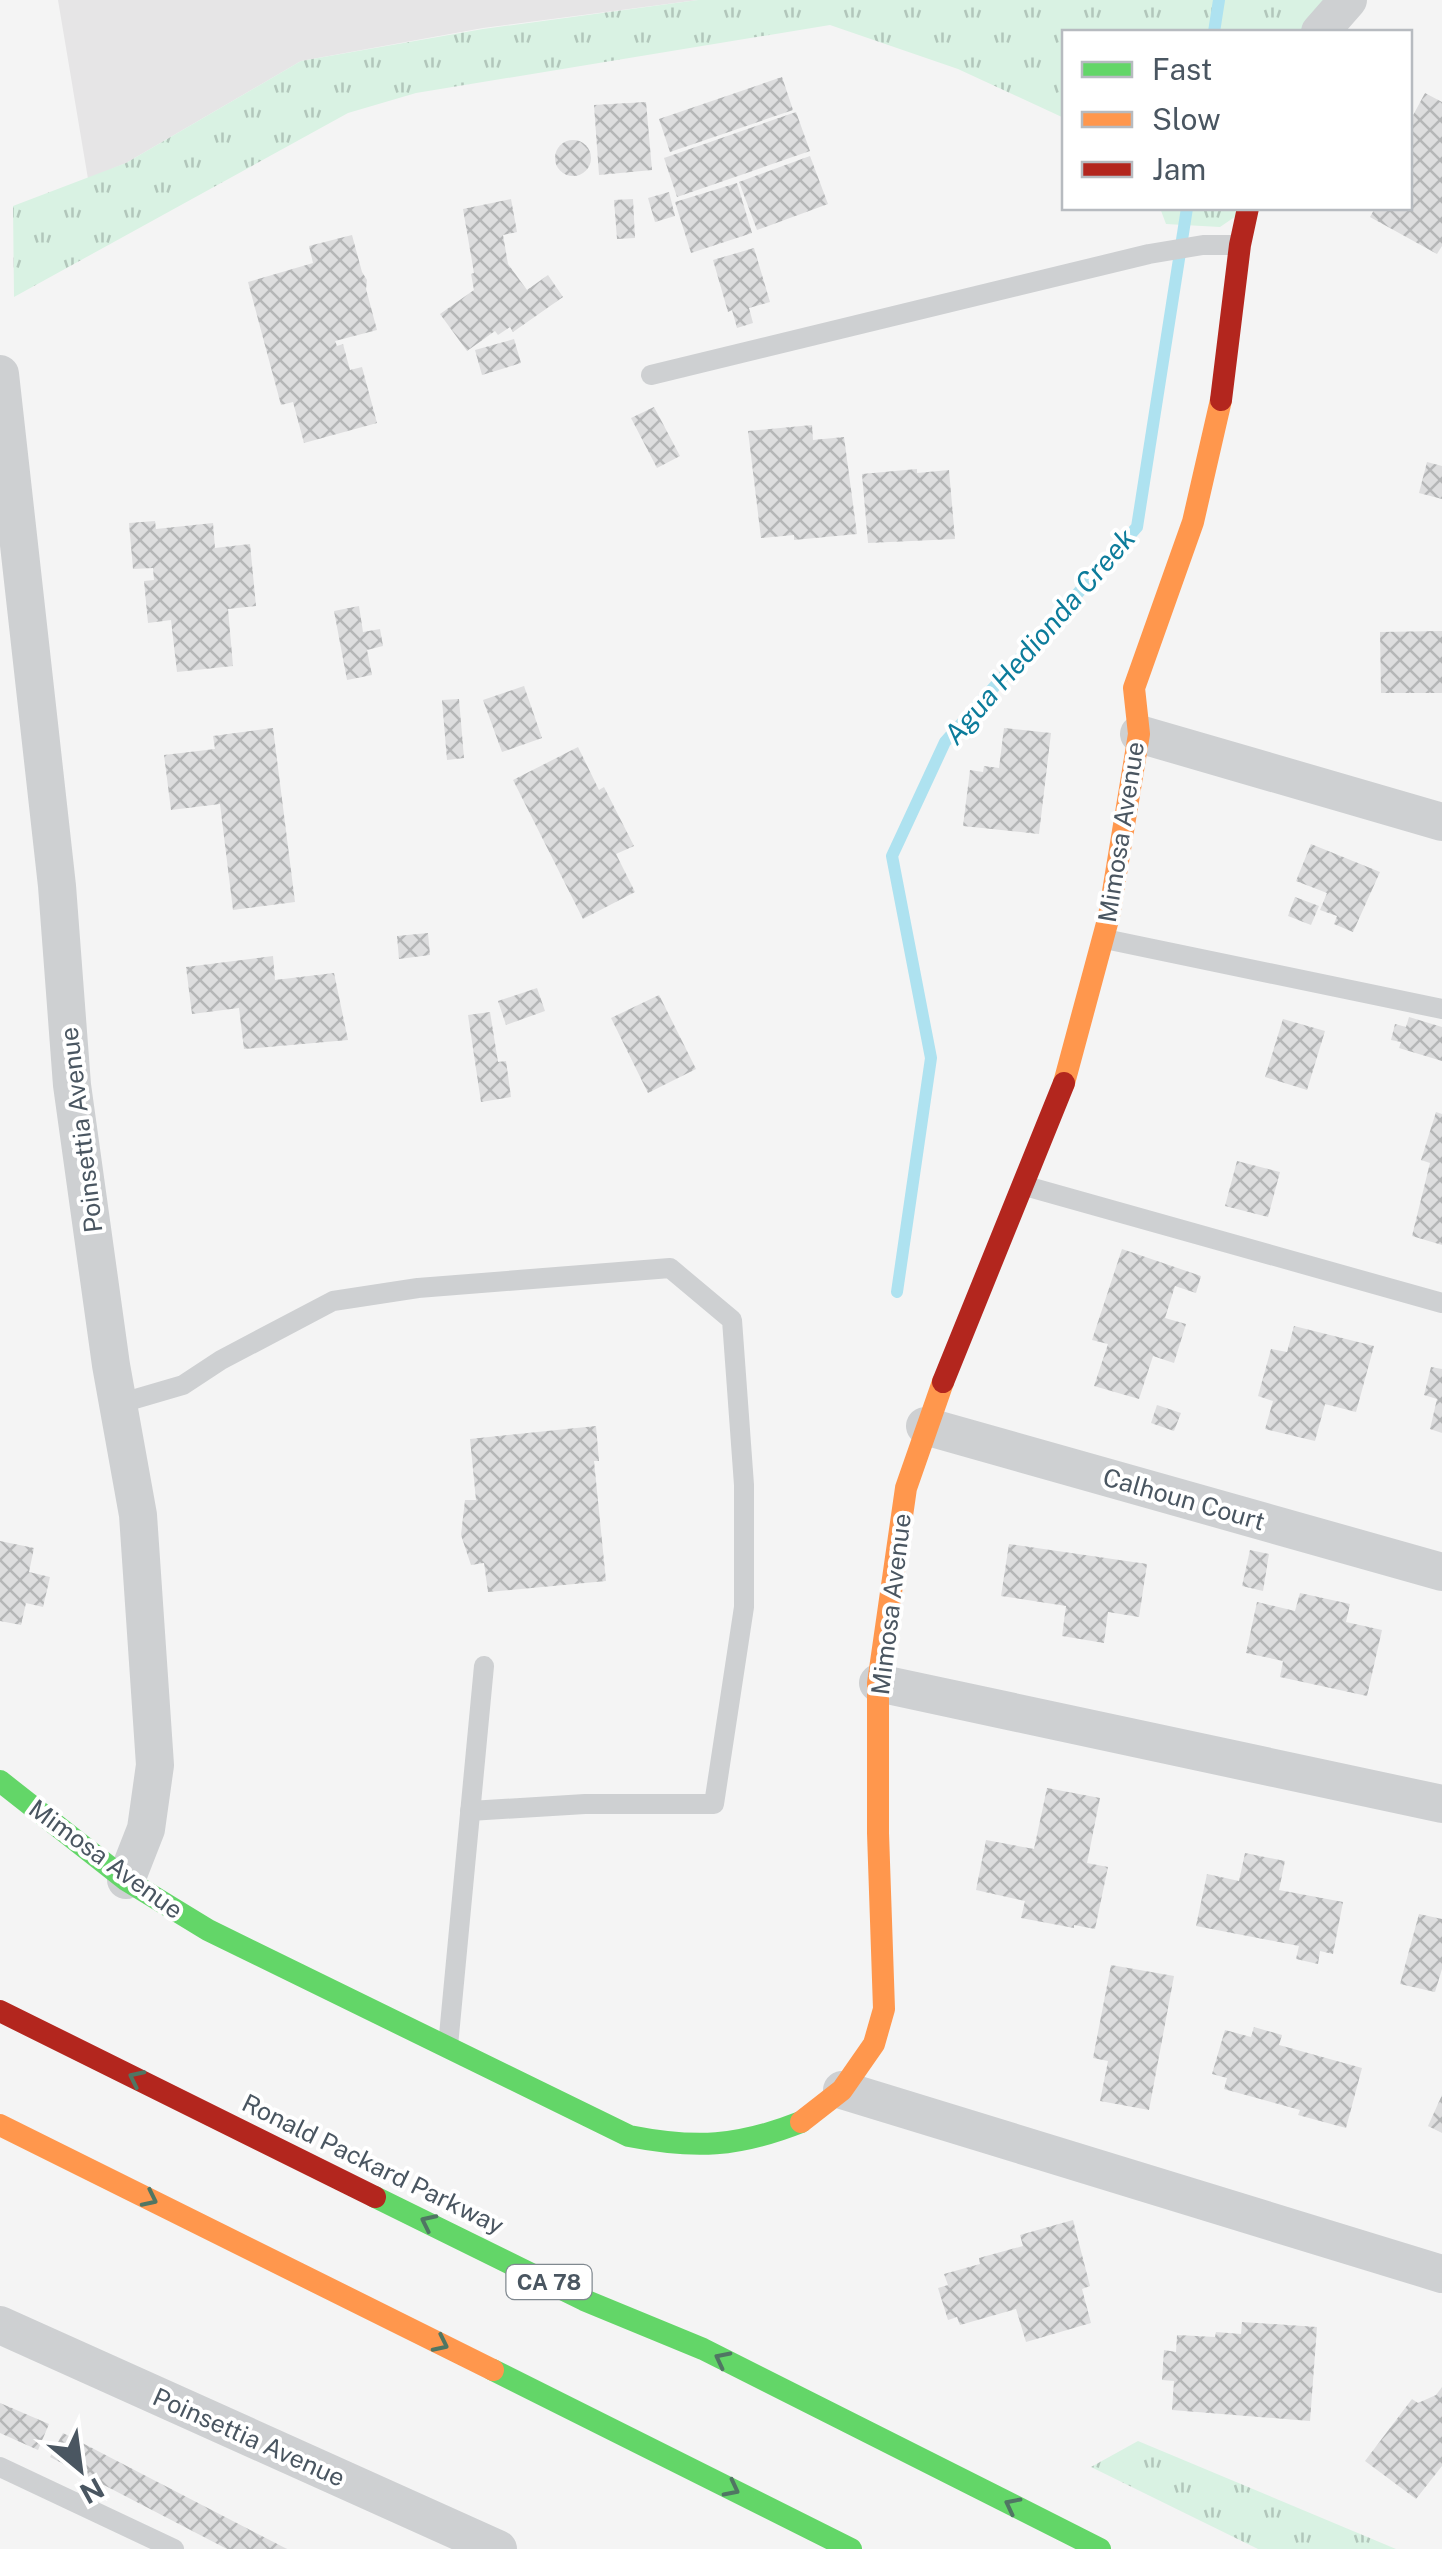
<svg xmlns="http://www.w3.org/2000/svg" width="1442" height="2549" font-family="'Public Sans',sans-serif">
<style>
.education{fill:#e6e5e6}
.grass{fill:url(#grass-tufts)}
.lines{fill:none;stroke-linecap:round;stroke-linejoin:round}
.stream{stroke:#aee2f0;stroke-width:12}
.building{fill:url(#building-cross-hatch)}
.lane{stroke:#ced0d2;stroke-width:20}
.street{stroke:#ced0d2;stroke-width:38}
.fast{stroke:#63d668;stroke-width:22}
.slow{stroke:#ff974d;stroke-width:22}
.jam{stroke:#b3261e;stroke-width:22}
.oneway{stroke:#507663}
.labels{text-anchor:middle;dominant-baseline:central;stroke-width:8;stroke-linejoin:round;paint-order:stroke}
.shield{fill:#fff;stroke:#808990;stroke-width:2.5}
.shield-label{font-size:22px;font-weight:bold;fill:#4a5661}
.street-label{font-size:25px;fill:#4a5661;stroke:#fff}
.water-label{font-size:28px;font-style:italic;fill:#0c7c9b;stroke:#fff}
</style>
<defs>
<pattern id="grass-tufts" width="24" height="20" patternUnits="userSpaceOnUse" patternTransform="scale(2.5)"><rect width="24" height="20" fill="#d9f2e3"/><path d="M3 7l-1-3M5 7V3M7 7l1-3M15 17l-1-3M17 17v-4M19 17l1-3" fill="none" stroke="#b2c7bb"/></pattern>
<pattern id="building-cross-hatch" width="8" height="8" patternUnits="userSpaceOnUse" patternTransform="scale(2.5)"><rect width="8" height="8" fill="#ddddde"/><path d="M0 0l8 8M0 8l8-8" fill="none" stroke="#b5b6b7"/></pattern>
</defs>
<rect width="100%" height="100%" fill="#f4f4f4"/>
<polygon class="education" points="58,0 698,0 483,28 301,61 126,163 88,179"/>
<g class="grass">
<polygon points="698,0 1348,0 1320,32 1064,32 1064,118 958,69 830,25 416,93 348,113 14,297 13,206 126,163 301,61 483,29"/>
<polygon points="1160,208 1248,208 1220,227 1166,224"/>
<polygon points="1138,2441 1396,2549 1258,2549 1091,2467"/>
</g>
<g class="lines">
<g class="stream">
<polyline points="1214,32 1219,0"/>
<polyline points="897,1292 931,1058 892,856 945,742 1137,527 1187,208"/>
</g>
</g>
<g class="building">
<polygon points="782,77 793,110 670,152 659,119"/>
<polygon points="1425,93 1442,102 1442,246 1437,254 1370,217 1375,208 1410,208 1410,121"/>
<polygon points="646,102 652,170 599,175 594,105"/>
<polygon points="796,112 810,151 677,197 664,158"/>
<circle cx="573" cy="158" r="18"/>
<polygon points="810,156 828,204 757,230 739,182"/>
<polygon points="737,183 752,233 691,253 675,202"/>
<polygon points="669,192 675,216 655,222 648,198"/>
<polygon points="511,199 517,232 503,235 508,264 527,290 548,275 563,297 513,332 510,327 498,335 495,331 467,351 440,314 474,290 471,274 474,273 463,209"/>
<polygon points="633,199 635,238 617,239 614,200"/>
<polygon points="352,235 362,272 367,280 366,289 377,330 335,341 337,346 343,344 350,370 362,367 377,423 304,443 293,402 281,405 248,282 313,263 309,246"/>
<polygon points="754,248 770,302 749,308 753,323 737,328 732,310 728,312 713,260"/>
<polygon points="514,339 521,363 482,375 475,350"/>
<polygon points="654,407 680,456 657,468 631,418"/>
<polygon points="812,425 813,440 844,437 857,534 794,540 794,535 761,538 748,431"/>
<polygon points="1427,462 1442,466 1442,499 1419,493"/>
<polygon points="917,469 917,473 949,470 955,539 868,543 862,474"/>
<polygon points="155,521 156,529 213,523 215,548 250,544 256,606 228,609 233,666 177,672 171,620 148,623 144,581 154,580 153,568 133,569 129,523"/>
<polygon points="359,606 363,632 380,629 383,646 367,650 372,675 347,680 334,611"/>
<polygon points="1442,631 1442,693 1381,693 1380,632"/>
<polygon points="524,686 542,738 502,752 483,700"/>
<polygon points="459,699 464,758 447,760 442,700"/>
<polygon points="273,728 295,902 233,910 220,804 171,810 164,755 215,749 213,736"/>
<polygon points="1004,728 1051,733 1039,834 963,826 970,770 983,772 984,766 999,768"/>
<polygon points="578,747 599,790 604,787 634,846 616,854 635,892 583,919 513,780"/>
<polygon points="1311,844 1380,872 1353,932 1334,924 1337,916 1320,910 1327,893 1296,881"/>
<polygon points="1295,897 1319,906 1311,925 1288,916"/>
<polygon points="428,933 430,955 399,959 397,936"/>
<polygon points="273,956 275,980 334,973 348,1040 244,1049 239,1008 192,1014 186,967"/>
<polygon points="537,988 545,1011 506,1025 498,1001"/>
<polygon points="659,995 696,1069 648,1093 611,1018"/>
<polygon points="490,1012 498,1062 506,1061 511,1097 481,1102 468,1015"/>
<polygon points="1409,1017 1442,1027 1442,1061 1399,1048 1401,1042 1391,1040 1395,1024 1406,1027"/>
<polygon points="1283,1019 1325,1031 1307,1090 1265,1077"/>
<polygon points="1436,1112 1442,1114 1442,1245 1412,1236 1430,1163 1421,1160"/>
<polygon points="1237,1161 1280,1172 1268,1217 1225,1206"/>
<polygon points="1122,1249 1201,1276 1196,1293 1175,1286 1165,1318 1186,1324 1174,1363 1153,1356 1139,1399 1094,1386 1108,1344 1092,1340"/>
<polygon points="1294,1326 1374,1346 1356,1412 1325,1404 1315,1441 1265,1429 1273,1401 1258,1396 1271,1349 1287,1352"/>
<polygon points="1431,1367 1442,1369 1442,1433 1430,1429 1437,1399 1424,1395"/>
<polygon points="1157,1405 1181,1413 1174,1431 1151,1423"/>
<polygon points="596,1426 599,1461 594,1461 606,1581 488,1592 484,1563 471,1565 461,1535 465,1500 476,1500 470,1439"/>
<polygon points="0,1541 34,1548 29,1572 50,1577 43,1607 26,1603 21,1625 0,1621"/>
<polygon points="1009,1544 1147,1564 1139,1617 1108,1612 1104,1643 1062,1636 1066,1606 1001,1596"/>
<polygon points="1250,1550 1269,1554 1263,1591 1242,1586"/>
<polygon points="1300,1593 1350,1604 1346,1622 1382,1630 1367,1696 1280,1677 1283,1661 1246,1653 1257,1602 1295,1611"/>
<polygon points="1047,1788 1100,1798 1087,1863 1108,1867 1095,1929 1074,1925 1074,1928 1021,1918 1025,1901 976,1890 986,1840 1034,1849"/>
<polygon points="1245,1853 1285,1861 1279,1890 1343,1902 1333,1954 1320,1951 1318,1964 1296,1959 1299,1946 1196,1926 1207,1874 1239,1881"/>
<polygon points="1419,1914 1442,1919 1442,1969 1435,1992 1400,1984"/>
<polygon points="1111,1965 1174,1976 1149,2110 1100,2101 1108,2061 1093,2058"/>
<polygon points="1254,2027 1282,2035 1279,2045 1362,2068 1346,2128 1298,2115 1300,2110 1224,2089 1227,2078 1212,2074 1225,2030 1251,2037"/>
<polygon points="1442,2095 1442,2133 1428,2126"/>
<polygon points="1073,2220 1090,2286 1082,2289 1091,2323 1026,2342 1016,2309 960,2325 957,2317 948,2320 938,2288 948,2285 944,2274 980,2264 979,2258 1023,2246 1020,2235"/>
<polygon points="1242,2322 1317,2327 1310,2421 1172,2410 1174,2381 1162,2380 1164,2350 1176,2352 1177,2335 1215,2337 1216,2332 1241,2334"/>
<polygon points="1442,2387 1442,2466 1416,2499 1365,2461 1412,2399 1418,2403 1436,2395"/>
<polygon points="0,2403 49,2424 38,2450 0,2433"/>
<polygon points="63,2433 287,2549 227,2549 50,2457"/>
</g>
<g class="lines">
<g class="lane">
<polyline points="651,375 1149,254 1203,245 1239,245"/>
<polyline points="1105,939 1442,1009"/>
<polyline points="1022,1185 1442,1303"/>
<polyline points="118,1404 183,1385 221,1360 333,1301 418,1288 670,1268 732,1320 744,1485 744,1607 714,1804 585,1804 470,1811"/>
<polyline points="448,2046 484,1666"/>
<polyline points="0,2467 174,2549"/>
</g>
<g class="street">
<polyline points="1320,32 1348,0"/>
<polyline points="0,374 57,886 72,1085 111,1365 138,1515 155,1765 146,1829 126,1880"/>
<polyline points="1139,734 1442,822"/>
<polyline points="925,1426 1442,1572"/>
<polyline points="878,1683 1442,1804"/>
<polyline points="842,2090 1442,2274"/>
<polyline points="0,2325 498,2549"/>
</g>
<g class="fast">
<path d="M0,1781L126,1880L208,1930L629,2136C695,2149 738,2147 801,2122"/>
<polyline points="375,2197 584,2300 703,2349 1100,2549"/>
<polyline points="493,2370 851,2549"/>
</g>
<g class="slow">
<polyline points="1064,1083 1109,916 1139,734 1134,688 1193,522 1221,400"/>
<polyline points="801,2122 842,2090 874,2044 884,2009 878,1833 878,1683 906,1488 943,1382"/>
<polyline points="0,2125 493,2370"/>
</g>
<g class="jam">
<polyline points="1221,400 1240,245 1248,208"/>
<polyline points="943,1382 1064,1083"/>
<polyline points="0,2011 375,2197"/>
</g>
</g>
<defs><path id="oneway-chevron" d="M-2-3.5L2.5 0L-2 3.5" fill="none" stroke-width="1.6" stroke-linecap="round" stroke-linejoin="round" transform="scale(2.5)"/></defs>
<g class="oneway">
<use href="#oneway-chevron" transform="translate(136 2078) rotate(-154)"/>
<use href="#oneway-chevron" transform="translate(150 2199) rotate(26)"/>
<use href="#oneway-chevron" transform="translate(428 2222) rotate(-154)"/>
<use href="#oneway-chevron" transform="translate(441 2344) rotate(26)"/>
<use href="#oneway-chevron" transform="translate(722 2359) rotate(-153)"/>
<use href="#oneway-chevron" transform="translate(732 2489) rotate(27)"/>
<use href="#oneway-chevron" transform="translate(1012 2505) rotate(-153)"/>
</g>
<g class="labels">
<rect class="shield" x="506.5" y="2265" width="85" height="34" rx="8"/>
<g class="shield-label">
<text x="549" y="2282">CA 78</text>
</g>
<g class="street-label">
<text transform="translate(1121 832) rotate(-81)">Mimosa Avenue</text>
<text transform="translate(81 1130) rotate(-97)">Poinsettia Avenue</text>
<text transform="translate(1184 1499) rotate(16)">Calhoun Court</text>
<text transform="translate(891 1604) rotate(-83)">Mimosa Avenue</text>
<text transform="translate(106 1859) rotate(36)">Mimosa Avenue</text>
<text transform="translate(373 2164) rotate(26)">Ronald Packard Parkway</text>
<text transform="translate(249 2437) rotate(24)">Poinsettia Avenue</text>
</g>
<g class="water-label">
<text transform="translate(1039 636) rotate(-49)">Agua Hedionda Creek</text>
</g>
</g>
<rect x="1062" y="30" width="350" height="180" fill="#ffffff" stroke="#b7bbc0" stroke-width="2.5"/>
<rect x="1082" y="62" width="50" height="15" fill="#63d668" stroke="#b7bbc0" stroke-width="2.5"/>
<text x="1152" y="80" font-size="30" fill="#4a5661">Fast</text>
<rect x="1082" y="112" width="50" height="15" fill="#ff974d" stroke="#b7bbc0" stroke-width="2.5"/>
<text x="1152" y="130" font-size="30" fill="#4a5661">Slow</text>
<rect x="1082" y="162" width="50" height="15" fill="#b3261e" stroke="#b7bbc0" stroke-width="2.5"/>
<text x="1152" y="180" font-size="30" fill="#4a5661">Jam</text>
<g transform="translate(80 2469) rotate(151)" stroke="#ffffff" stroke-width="8" paint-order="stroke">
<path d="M0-8L18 38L0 25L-18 38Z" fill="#4a5661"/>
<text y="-15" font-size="28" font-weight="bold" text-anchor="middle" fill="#4a5661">N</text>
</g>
</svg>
